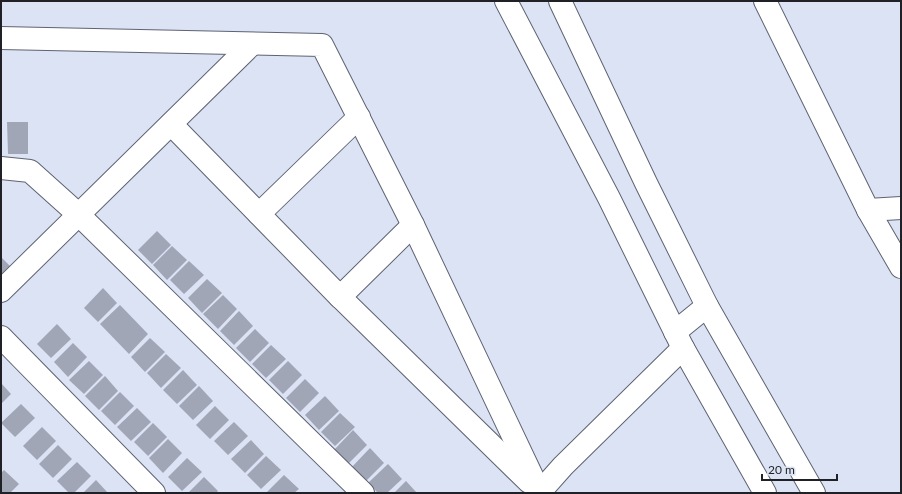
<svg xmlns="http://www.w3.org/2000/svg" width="902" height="494" font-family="Lato,sans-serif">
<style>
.building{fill:#a0a6b6}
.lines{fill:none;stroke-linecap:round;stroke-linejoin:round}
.minor-casing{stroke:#5e6372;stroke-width:24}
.tertiary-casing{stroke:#5e6372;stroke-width:24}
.minor{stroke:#fff;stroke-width:22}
.tertiary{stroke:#fff;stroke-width:22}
</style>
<rect width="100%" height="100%" fill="#dce3f4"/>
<g class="building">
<polygon points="7,122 28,122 28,154 8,154"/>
<polygon points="157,231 171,245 152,264 138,250"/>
<polygon points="172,246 187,260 167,280 153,265"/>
<polygon points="1,257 13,269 1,281"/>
<polygon points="189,261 204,275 184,294 170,280"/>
<polygon points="207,279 222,293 202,313 188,298"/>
<polygon points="103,288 117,303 98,322 84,308"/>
<polygon points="223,295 237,309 218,329 203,314"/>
<polygon points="120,305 148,334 129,354 100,324"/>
<polygon points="239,311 253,326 234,345 220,331"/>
<polygon points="57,324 71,339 51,358 37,344"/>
<polygon points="255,329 269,343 250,362 236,348"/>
<polygon points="150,338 165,352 145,372 131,357"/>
<polygon points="73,343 87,357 68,377 54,362"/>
<polygon points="271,345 286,359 266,378 252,364"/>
<polygon points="166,354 181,368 161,388 147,373"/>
<polygon points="89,361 103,375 84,394 69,380"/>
<polygon points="288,361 302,375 283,394 269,380"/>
<polygon points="183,370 197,385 177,404 163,390"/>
<polygon points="105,376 118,391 99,410 85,396"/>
<polygon points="305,379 319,393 300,412 286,398"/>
<polygon points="1,383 11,394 1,404"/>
<polygon points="199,386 213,401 193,420 179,406"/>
<polygon points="120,392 134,406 115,425 101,411"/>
<polygon points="325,396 339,411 319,430 305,415"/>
<polygon points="21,404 35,418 15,437 1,423"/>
<polygon points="215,406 229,420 210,439 196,425"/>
<polygon points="137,408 151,422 131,441 117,427"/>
<polygon points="340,413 355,427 335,446 321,432"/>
<polygon points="234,422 248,436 228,455 214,441"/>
<polygon points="153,423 167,437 148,456 134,442"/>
<polygon points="42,427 56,441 37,460 23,446"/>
<polygon points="353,430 367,445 348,464 334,450"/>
<polygon points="168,439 182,453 163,473 149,458"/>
<polygon points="251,440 264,454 245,473 231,459"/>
<polygon points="58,445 72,459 53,478 39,464"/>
<polygon points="370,448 384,463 365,482 351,468"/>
<polygon points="266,456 281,470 261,489 247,475"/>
<polygon points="187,458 202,472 182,491 168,477"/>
<polygon points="77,462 91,476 74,493 69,493 57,481"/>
<polygon points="388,464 402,479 387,493 378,493 368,483"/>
<polygon points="4,470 19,484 10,493 1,493 1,473"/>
<polygon points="284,475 299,489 294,493 266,493"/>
<polygon points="204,477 218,491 216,493 188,493"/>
<polygon points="96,480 108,493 83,493"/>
<polygon points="406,481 417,493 394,493"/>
</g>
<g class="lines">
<g class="minor-casing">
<g id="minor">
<polyline points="560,1 646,183 707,306 814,493"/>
<polyline points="765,1 868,210 901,267"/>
<polyline points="1,38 322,45 413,225 540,493"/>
<polyline points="171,124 340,297 529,482"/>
<polyline points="1,168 30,171 79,215 363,493"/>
<polyline points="868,210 901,208"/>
<polyline points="259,214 359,117"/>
<polyline points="1,291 252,44"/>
<polyline points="340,297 413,225"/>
<polyline points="675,332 707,306"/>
<polyline points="1,337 154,493"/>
<polyline points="539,493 563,466 683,348"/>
</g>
</g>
<g class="tertiary-casing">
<polyline id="tertiary" points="506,1 609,198 683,348 765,493"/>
</g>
<use href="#minor" class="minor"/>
<use href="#tertiary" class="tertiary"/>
</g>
<rect width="902" height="494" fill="none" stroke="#1f2127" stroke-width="4"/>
<path d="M762 474v6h75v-6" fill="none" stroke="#1f2127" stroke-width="2"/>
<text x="768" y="474" font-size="12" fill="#1f2127" stroke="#dce3f4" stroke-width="3" paint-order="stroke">20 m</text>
</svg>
